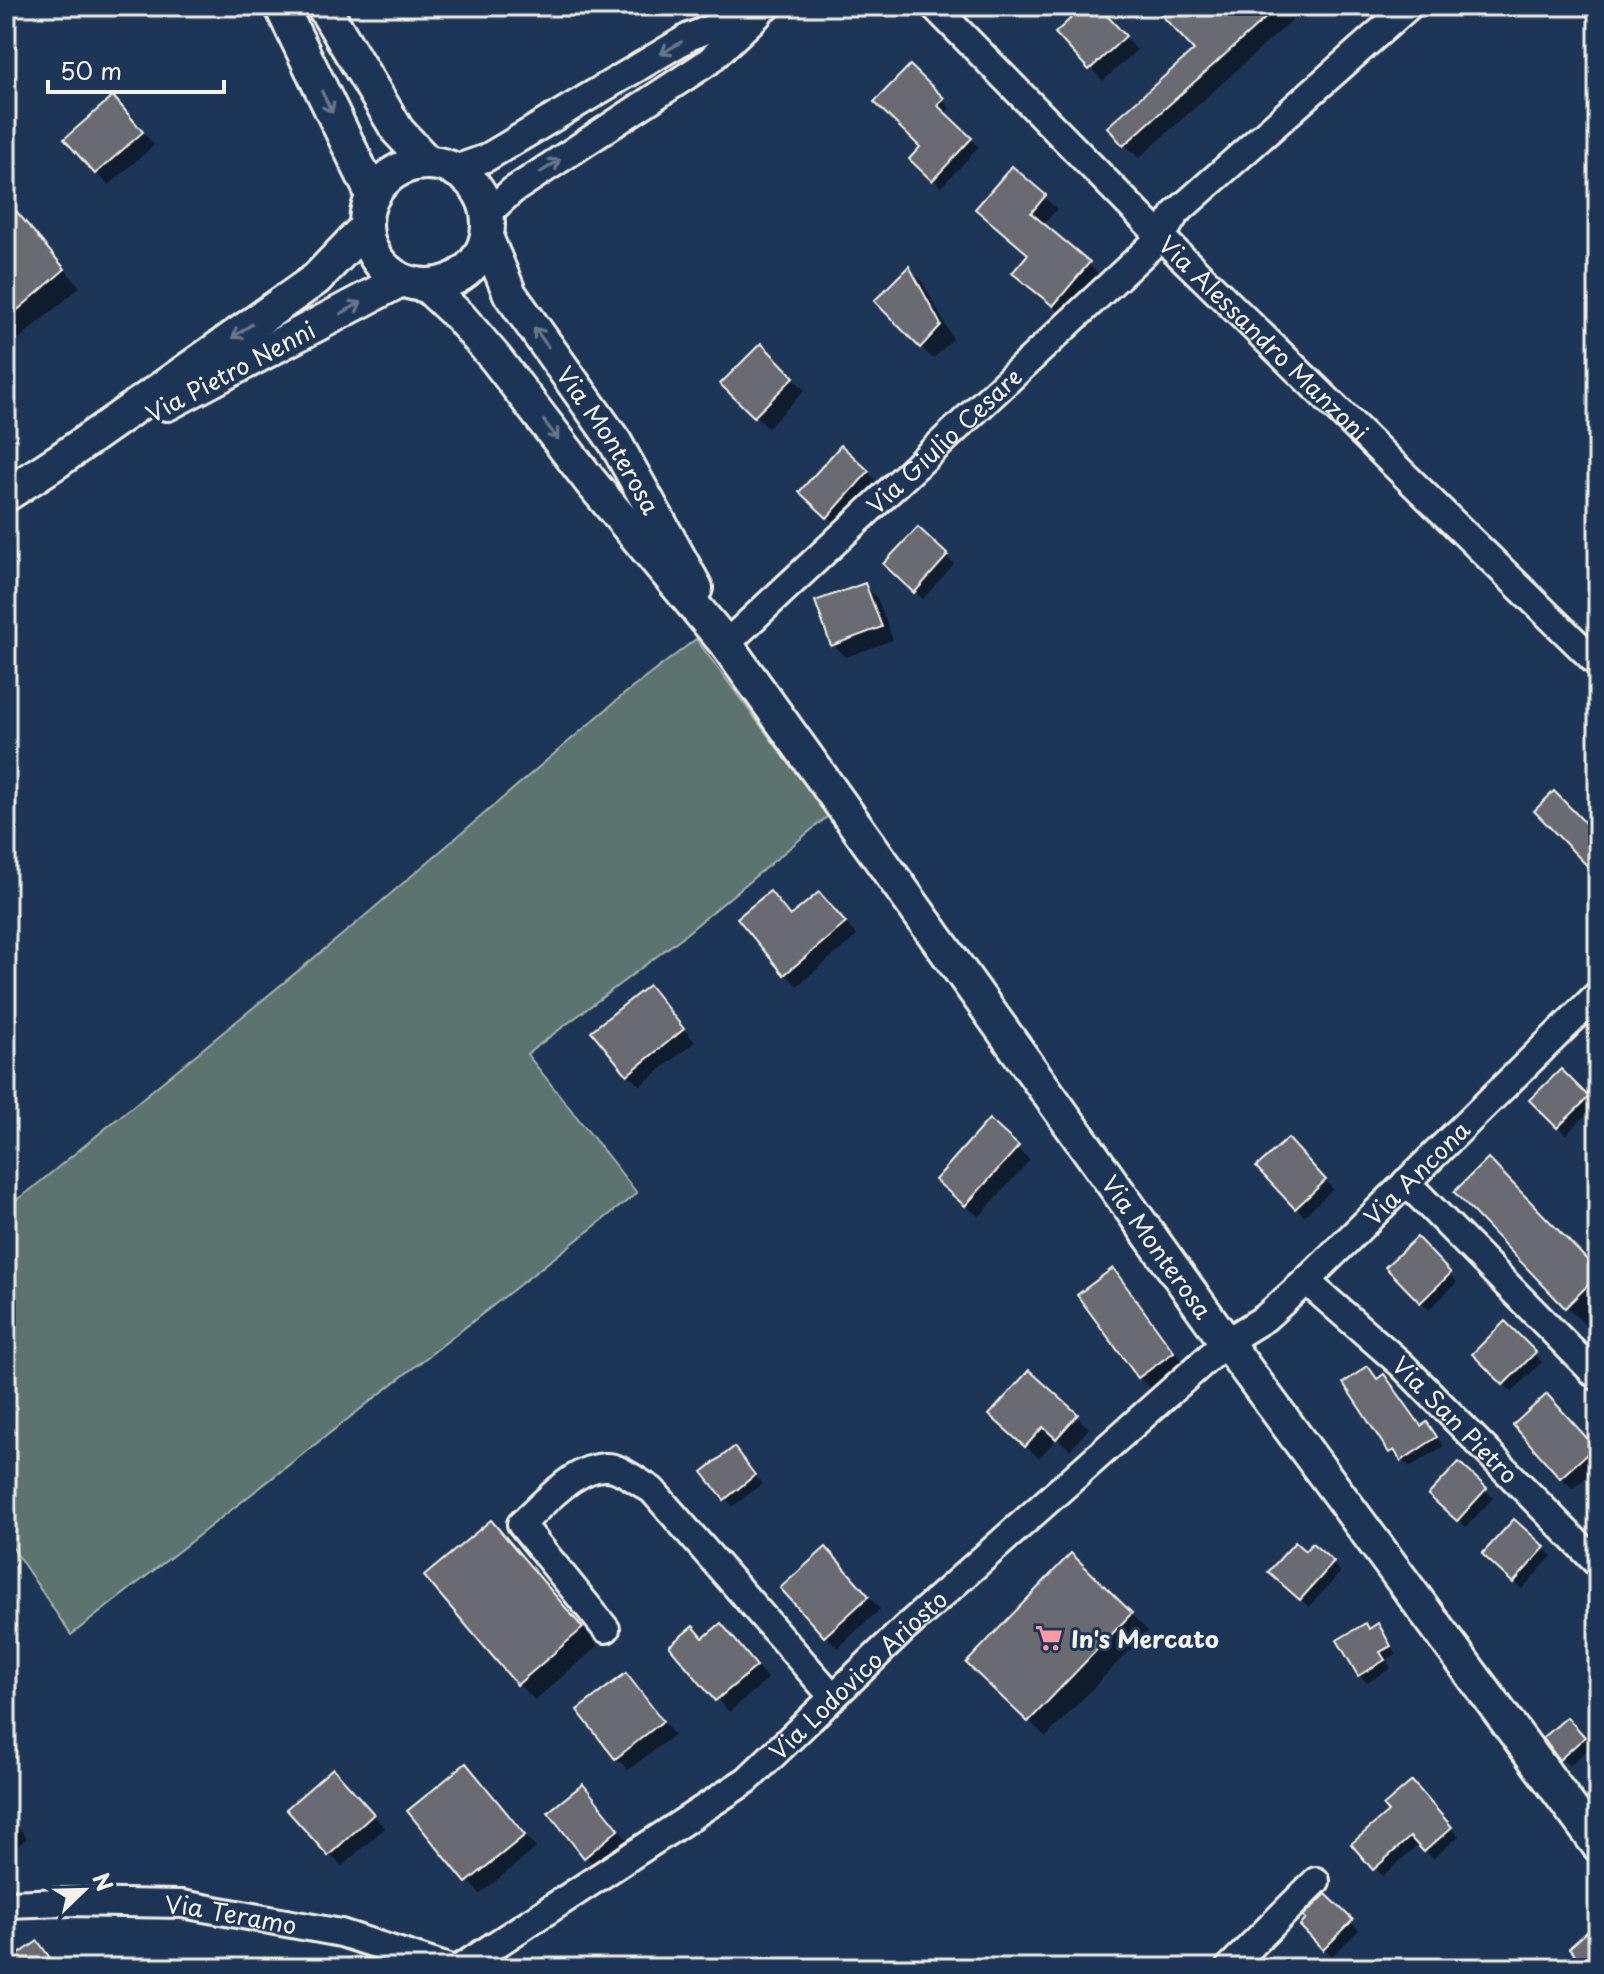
<svg xmlns="http://www.w3.org/2000/svg" width="1604" height="1974" font-family="'Playpen Sans',sans-serif">
<style>
.green{fill:#5b7370;stroke:#a8b2ac;stroke-width:2}
.shadow{fill:#0007}
.building{fill:#696b72;stroke:#f4f1e8;stroke-width:2}
.lines{fill:none;stroke-linecap:round;stroke-linejoin:round}
.minor-casing{stroke:#f4f1e8;stroke-width:32}
.major-casing{stroke:#f4f1e8;stroke-width:38}
.minor{stroke:#1d3557;stroke-width:26}
.major{stroke:#1d3557;stroke-width:32}
.oneway{stroke:#68778a}
.labels{text-anchor:middle;dominant-baseline:central;stroke-width:6;stroke-linejoin:round;paint-order:stroke}
.street-label{font-size:24px;fill:#f4f1e8;stroke:#1d3557}
.poi-label{font-size:24px;font-weight:bold;fill:#f4f1e8;stroke:#1d3557;text-anchor:start}
</style>
<rect width="100%" height="100%" fill="#1d3557"/>
<filter id="ink" filterUnits="userSpaceOnUse"><feTurbulence type="fractalNoise" baseFrequency=".0125" numOctaves="2"/><feDisplacementMap in="SourceGraphic" scale="16" xChannelSelector="R" yChannelSelector="G"/><feConvolveMatrix kernelMatrix="1 2 1 2 8 2 1 2 1" color-interpolation-filters="sRGB"/></filter>
<g filter="url(#ink)">
<polygon class="green" points="696,639 828,816 681,938 527,1054 637,1193 71,1635 6,1538 6,1207 29,1191 353,926 623,695"/>
<g class="shadow">
<polygon points="1082,6 1096,6 1137,50 1103,81 1058,33 1085,8"/>
<polygon points="1155,6 1308,6 1139,158 1124,144 1196,50"/>
<polygon points="910,68 950,108 944,114 979,147 941,187 912,159 923,147"/>
<polygon points="125,111 154,145 109,185 96,173"/>
<polygon points="1012,169 1057,209 1043,225 1101,276 1066,317 1027,285 1030,255"/>
<polygon points="6,199 80,287 6,350"/>
<polygon points="909,269 922,281 953,339 933,359 877,301"/>
<polygon points="761,346 805,390 768,428 723,384"/>
<polygon points="868,472 875,480 836,524 809,500"/>
<polygon points="918,530 954,564 923,599 886,564"/>
<polygon points="865,585 877,598 893,640 846,657 833,644"/>
<polygon points="1598,586 1598,609 1586,598"/>
<polygon points="782,906 792,918 832,907 857,936 797,986 785,973"/>
<polygon points="648,987 695,1042 640,1086 628,1074"/>
<polygon points="1561,1072 1595,1106 1566,1135 1532,1100"/>
<polygon points="989,1122 1030,1160 979,1217 950,1192"/>
<polygon points="1296,1149 1333,1189 1304,1216 1259,1168"/>
<polygon points="1417,1240 1457,1282 1429,1310 1388,1268"/>
<polygon points="1113,1271 1125,1283 1185,1365 1152,1389 1139,1377"/>
<polygon points="1598,1273 1598,1324 1591,1331 1566,1306"/>
<polygon points="1505,1324 1542,1362 1512,1392 1475,1354"/>
<polygon points="1368,1368 1379,1381 1384,1377 1392,1385 1422,1428 1427,1425 1444,1446 1410,1467 1391,1452"/>
<polygon points="1029,1373 1089,1428 1070,1450 1057,1438 1039,1458 1004,1427"/>
<polygon points="1560,1409 1598,1452 1598,1467 1573,1489 1561,1477"/>
<polygon points="741,1458 762,1484 733,1506 725,1498"/>
<polygon points="1459,1465 1493,1498 1466,1527 1431,1495"/>
<polygon points="1514,1521 1552,1556 1522,1589 1492,1562"/>
<polygon points="507,1539 598,1646 535,1700 518,1684"/>
<polygon points="1312,1546 1341,1572 1309,1607 1279,1579"/>
<polygon points="1071,1556 1148,1631 1046,1737 969,1663"/>
<polygon points="838,1563 880,1609 838,1648 825,1635"/>
<polygon points="1377,1626 1397,1654 1386,1660 1391,1668 1367,1683 1359,1675 1370,1630"/>
<polygon points="733,1638 768,1679 729,1712 671,1646 704,1640"/>
<polygon points="1598,1645 1598,1669 1586,1657"/>
<polygon points="626,1676 674,1735 628,1770 616,1758"/>
<polygon points="1575,1728 1592,1746 1569,1766 1546,1739"/>
<polygon points="466,1765 536,1848 480,1894 410,1811"/>
<polygon points="345,1783 385,1828 342,1866 329,1854"/>
<polygon points="583,1787 630,1843 598,1869 586,1856"/>
<polygon points="1419,1792 1459,1836 1433,1859 1419,1844 1383,1876 1375,1868"/>
<polygon points="6,1814 27,1838 6,1856"/>
<polygon points="1326,1896 1359,1930 1332,1956 1302,1926"/>
</g>
<g class="building">
<polygon points="1084,6 1098,6 1126,36 1089,70 1055,33"/>
<polygon points="1153,6 1279,6 1123,146 1107,127 1194,50"/>
<polygon points="910,65 944,98 937,105 972,138 932,181 909,159 920,147 874,102"/>
<polygon points="113,96 143,132 95,174 64,139"/>
<polygon points="1012,166 1046,195 1031,213 1090,262 1053,306 1012,273 1028,254 975,209"/>
<polygon points="6,199 65,269 6,320"/>
<polygon points="909,266 941,325 920,348 874,301"/>
<polygon points="761,343 794,377 754,417 720,384"/>
<polygon points="841,445 869,471 827,518 799,492"/>
<polygon points="918,527 948,555 914,593 883,564"/>
<polygon points="865,583 882,627 831,646 815,601"/>
<polygon points="1554,791 1598,836 1598,877 1534,811"/>
<polygon points="770,891 790,916 819,892 846,923 784,975 737,918"/>
<polygon points="649,985 684,1029 627,1075 591,1031"/>
<polygon points="1561,1069 1589,1097 1557,1128 1529,1100"/>
<polygon points="989,1119 1019,1146 965,1206 935,1180"/>
<polygon points="1288,1138 1326,1180 1295,1209 1256,1167"/>
<polygon points="1488,1158 1598,1271 1598,1275 1565,1308 1454,1192"/>
<polygon points="1417,1237 1451,1273 1420,1303 1385,1267"/>
<polygon points="1113,1268 1174,1352 1138,1378 1077,1295"/>
<polygon points="1505,1321 1536,1352 1503,1385 1472,1354"/>
<polygon points="1368,1366 1377,1379 1384,1374 1421,1426 1427,1422 1437,1437 1401,1461 1394,1450 1389,1453 1343,1383"/>
<polygon points="1029,1370 1078,1414 1056,1439 1043,1427 1025,1447 989,1415"/>
<polygon points="1547,1394 1595,1447 1560,1478 1513,1425"/>
<polygon points="734,1447 755,1475 724,1500 702,1472"/>
<polygon points="1459,1462 1487,1488 1457,1521 1428,1495"/>
<polygon points="1514,1519 1545,1547 1513,1583 1482,1554"/>
<polygon points="491,1520 583,1628 517,1685 424,1576"/>
<polygon points="1295,1542 1305,1551 1312,1543 1334,1562 1300,1600 1268,1572"/>
<polygon points="826,1547 869,1596 824,1637 780,1588"/>
<polygon points="1071,1553 1132,1613 1028,1722 966,1663"/>
<polygon points="721,1623 757,1666 715,1701 669,1646 693,1626 703,1638"/>
<polygon points="1366,1623 1369,1629 1378,1623 1391,1646 1380,1652 1385,1660 1358,1676 1337,1640"/>
<polygon points="626,1673 663,1721 615,1759 577,1710"/>
<polygon points="1567,1717 1585,1737 1559,1760 1543,1738"/>
<polygon points="466,1763 525,1835 466,1883 407,1811"/>
<polygon points="333,1768 374,1814 328,1856 286,1809"/>
<polygon points="1412,1781 1452,1827 1424,1852 1410,1837 1373,1870 1351,1844 1388,1812 1383,1806"/>
<polygon points="583,1784 619,1829 584,1858 548,1812"/>
<polygon points="1326,1894 1353,1920 1323,1950 1300,1926 1306,1919 1303,1916"/>
<polygon points="1598,1922 1598,1968 1587,1968 1569,1948"/>
<polygon points="38,1941 57,1968 6,1968 6,1963"/>
</g>
<g class="lines">
<g class="minor-casing">
<g id="minor">
<path id="s1" d="M934,6L1161,237L1598,664"/>
<polyline points="455,169 486,158 689,37 768,6"/>
<polyline points="488,213 512,191 708,62 758,15"/>
<path id="s2" d="M726,644L1161,237L1176,213L1409,6"/>
<polyline points="1406,1182 1598,1377"/>
<path id="s3" d="M1306,1281L1401,1364L1598,1564"/>
<path d="M606,1629L521,1524C544,1504 580,1460 614,1468C626,1472 640,1483 652,1490L833,1697"/>
<path id="s4" d="M6,1904L64,1902L182,1904L341,1933L449,1968"/>
<path id="s5" d="M460,1968L747,1780L904,1629L1226,1342L1265,1318L1306,1281L1598,994"/>
<polyline points="1229,1968 1316,1881"/>
</g>
</g>
<g class="major-casing">
<g id="major">
<polyline points="281,6 373,196"/>
<polyline points="323,6 398,131 428,163"/>
<circle cx="427" cy="224" r="61"/>
<path id="s6" d="M487,239L510,294L615,442L696,588"/>
<path id="s7" d="M427,286L460,317L496,359L590,481L726,644L1226,1342L1598,1845"/>
<polyline points="167,404 401,280"/>
<polyline points="6,495 58,461 316,279 366,227"/>
</g>
</g>
<use href="#minor" class="minor"/>
<use href="#major" class="major"/>
</g>
<defs><path id="oneway-shaft" d="M-6 0H5M1.5-3L5.5 0L1.5 3" fill="none" stroke-width="1.6" stroke-linecap="round" stroke-linejoin="round" transform="scale(2)"/></defs>
<g class="oneway">
<use href="#oneway-shaft" transform="translate(671 48) rotate(149)"/>
<use href="#oneway-shaft" transform="translate(327 102) rotate(64)"/>
<use href="#oneway-shaft" transform="translate(550 166) rotate(-33)"/>
<use href="#oneway-shaft" transform="translate(351 308) rotate(-29)"/>
<use href="#oneway-shaft" transform="translate(242 331) rotate(145)"/>
<use href="#oneway-shaft" transform="translate(541 337) rotate(-126)"/>
<use href="#oneway-shaft" transform="translate(551 430) rotate(52)"/>
</g>
</g>
<defs>
<g id="supermarket-bare" transform="scale(2.16)"><path d="M-6-5.5h2.5l.6 2H6L4.5 2H-2.5L-4.4-4H-6ZM-1.5 3.2a1.3 1.3 0 1 0 .1 0ZM3 3.2a1.3 1.3 0 1 0 .1 0Z" fill="#ff9aa2" stroke="#1d3557" stroke-width="2.5" paint-order="stroke"/></g>
</defs>
<g fill-rule="evenodd">
<use href="#supermarket-bare" x="1049" y="1638"/>
</g>
<g class="labels">
<g class="street-label">
<text stroke="none"><textPath href="#s1" startOffset="468">Via Alessandro Manzoni</textPath></text>
<text transform="translate(230 371) rotate(-28)">Via Pietro Nenni</text>
<text stroke="none"><textPath href="#s6" startOffset="236">Via Monterosa</textPath></text>
<text stroke="none"><textPath href="#s2" startOffset="298">Via Giulio Cesare</textPath></text>
<text stroke="none"><textPath href="#s5" startOffset="1248">Via Ancona</textPath></text>
<text stroke="none"><textPath href="#s7" startOffset="1208">Via Monterosa</textPath></text>
<text stroke="none"><textPath href="#s3" startOffset="204">Via San Pietro</textPath></text>
<text stroke="none"><textPath href="#s5" startOffset="496">Via Lodovico Ariosto</textPath></text>
<text stroke="none"><textPath href="#s4" startOffset="226">Via Teramo</textPath></text>
</g>
<g class="poi-label">
<text x="1071" y="1638">In's Mercato</text>
</g>
</g>
<rect width="1604" height="1974" fill="none" stroke="#1d3557" stroke-width="32"/>
<rect x="16" y="16" width="1572" height="1942" fill="none" stroke="#f4f1e8" stroke-width="3" filter="url(#ink)"/>
<g transform="translate(84 1890) rotate(67)" stroke="#1d3557" stroke-width="6" paint-order="stroke">
<path d="M0-6L14 30L0 20L-14 30Z" fill="#f4f1e8"/>
<text y="-12" font-size="22" font-weight="bold" text-anchor="middle" fill="#f4f1e8">N</text>
</g>
<path d="M48 80v12h176v-12" fill="none" stroke="#f4f1e8" stroke-width="4"/>
<text x="60" y="80" font-size="24" fill="#f4f1e8" stroke="#1d3557" stroke-width="6" paint-order="stroke">50 m</text>
</svg>
